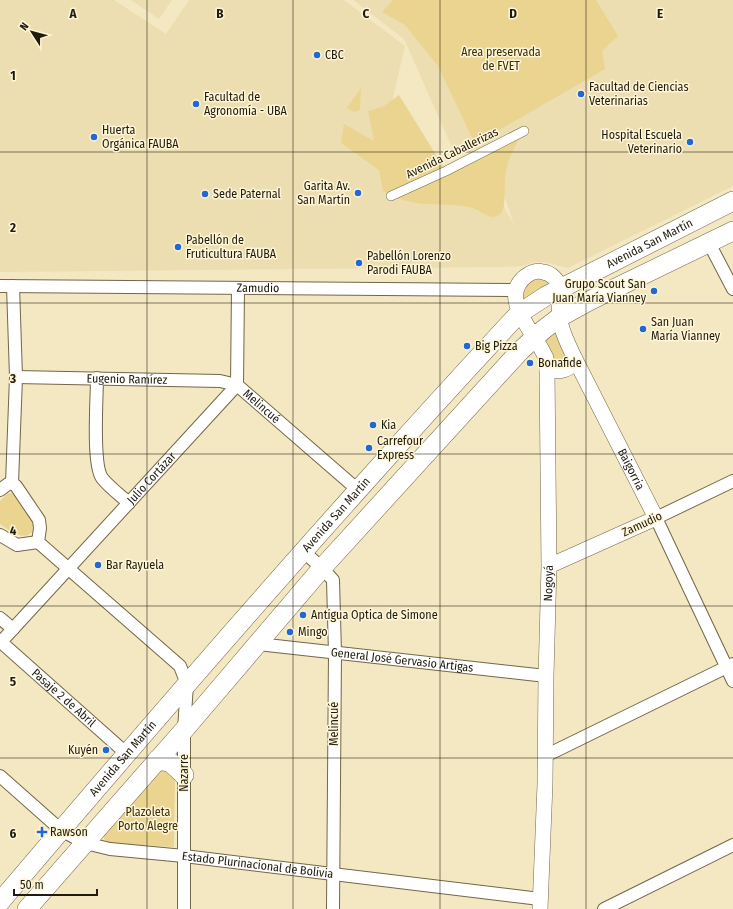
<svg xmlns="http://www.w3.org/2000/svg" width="733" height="909" font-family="'Fira Sans Condensed',sans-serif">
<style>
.built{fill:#ecdeb1}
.green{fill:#ead490}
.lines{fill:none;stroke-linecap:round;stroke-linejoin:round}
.pedestrian-casing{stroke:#726746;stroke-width:10}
.minor-casing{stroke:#726746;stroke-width:14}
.tertiary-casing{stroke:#726746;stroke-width:16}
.primary-casing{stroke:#726746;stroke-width:20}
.pedestrian{stroke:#fff;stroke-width:9}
.minor{stroke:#fff;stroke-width:12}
.tertiary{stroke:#fff;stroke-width:15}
.primary{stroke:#fff;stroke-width:19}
.grid{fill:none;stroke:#1f1b0d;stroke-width:1;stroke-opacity:0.55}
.poi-dot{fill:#2168d4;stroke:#fff5d7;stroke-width:1.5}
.labels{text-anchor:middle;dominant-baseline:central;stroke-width:3;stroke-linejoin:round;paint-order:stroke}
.park-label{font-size:12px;fill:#3b2f06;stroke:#fff5d7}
.poi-label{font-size:12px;fill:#1f1b0d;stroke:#fff5d7;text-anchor:start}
.street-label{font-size:12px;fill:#1f1b0d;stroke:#fff5d7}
.grid-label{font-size:13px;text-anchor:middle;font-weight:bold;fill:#1f1b0d;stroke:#fff5d7;stroke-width:3;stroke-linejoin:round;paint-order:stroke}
</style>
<rect width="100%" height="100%" fill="#f4e8c3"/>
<g class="built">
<polygon points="0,0 114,0 166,34 189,0 344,0 405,46 378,162 496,193 514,225 489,149 454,152 404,39 353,0 733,0 733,186 568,268 544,262 534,262 522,266 504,267 0,272"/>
<polygon points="131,0 172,0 159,19"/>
</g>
<g class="green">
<polygon points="393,0 596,0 618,36 602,51 605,69 475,144 438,66 405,25 382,12"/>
<polygon points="361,88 360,110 354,112 347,108"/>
<path d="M399,95L446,171L524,131C516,144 509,156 506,170C504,180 506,207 502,212C493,223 484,213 475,209C472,207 467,207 463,206C446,203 428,206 411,202C401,200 391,196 383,191L379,170L341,143L344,124L374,141L368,111L384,106Z"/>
<polygon points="535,278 544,279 550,285 522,301 523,287"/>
<polygon points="556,331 569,360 555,366 544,339"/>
<path d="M11,493L16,497L30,518L33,523L32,532C22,542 9,530 0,524V501L7,494Z"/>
<polygon points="158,766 175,777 174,847 109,843 106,841 103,837"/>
</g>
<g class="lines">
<g class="pedestrian-casing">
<polyline id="pedestrian" points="391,196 446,171 524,131"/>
</g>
<g class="minor-casing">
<g id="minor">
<polyline points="709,243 733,289"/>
<path id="s1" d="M0,286L516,290"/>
<path id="s2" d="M16,377L220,381L237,385L358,490"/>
<path d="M97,378C97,398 92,464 102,478C109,487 120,495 129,503"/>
<polyline points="733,481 656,518 733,681"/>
<polyline points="12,483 16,377 13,286"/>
<polyline points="12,483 16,486 39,520 40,528 38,542"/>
<polyline points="0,490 8,484 12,483"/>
<polyline points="0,535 17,545 38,542"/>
<polyline points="38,542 180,666 187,684 184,730 184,909"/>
<polyline points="304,552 322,568 333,580 335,653 333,909"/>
<polyline points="0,618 13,629"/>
<path id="s3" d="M1,642L127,754"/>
<path id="s4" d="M0,643L237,385L238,288"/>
<path id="s5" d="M258,644L546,676"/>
<polyline points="545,756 733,664"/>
<path id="s6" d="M0,776L61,830L85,843L110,849L184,856L540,899"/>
<polyline points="604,909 733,845"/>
</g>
</g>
<g class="tertiary-casing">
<g id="tertiary">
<path d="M547,369C558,372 571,372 575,359"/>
<path id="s7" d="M540,909L545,784L546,676L549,566L547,369C547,363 547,358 544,354C534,332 498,297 526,276C531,272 537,270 543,272C551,273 558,280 560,288C561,292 560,299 559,303C559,310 560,318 561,325C564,337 570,348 575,359L656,518L549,566"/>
</g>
</g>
<g class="primary-casing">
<g id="primary">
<polyline points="157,760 170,762 184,775"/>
<path id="s8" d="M0,902C118,763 237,625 359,489C409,433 460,377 511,322L520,313L546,296L733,201"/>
<polyline points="27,909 184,730 322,568 520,351 543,330 560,317 591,300 733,231"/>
</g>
</g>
<use href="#pedestrian" class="pedestrian"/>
<use href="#minor" class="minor"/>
<use href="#tertiary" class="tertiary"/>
<use href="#primary" class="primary"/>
</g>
<path class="grid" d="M147,0V909M293,0V909M440,0V909M586,0V909M0,152H733M0,303H733M0,454H733M0,606H733M0,758H733"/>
<g class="poi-dot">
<circle cx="317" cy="55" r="4"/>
<circle cx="581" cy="94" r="4"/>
<circle cx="196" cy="104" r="4"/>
<circle cx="94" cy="137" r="4"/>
<circle cx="690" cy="142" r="4"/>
<circle cx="358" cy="193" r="4"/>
<circle cx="205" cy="194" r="4"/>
<circle cx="178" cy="247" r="4"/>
<circle cx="359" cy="263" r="4"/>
<circle cx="654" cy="291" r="4"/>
<circle cx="643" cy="329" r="4"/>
<circle cx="467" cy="346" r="4"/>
<circle cx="530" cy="363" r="4"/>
<circle cx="373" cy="425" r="4"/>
<circle cx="369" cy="448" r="4"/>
<circle cx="98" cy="565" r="4"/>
<circle cx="303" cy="615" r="4"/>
<circle cx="290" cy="632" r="4"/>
<circle cx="106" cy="750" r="4"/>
<path d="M40 826h4v4h4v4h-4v4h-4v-4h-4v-4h4z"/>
</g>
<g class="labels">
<g class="park-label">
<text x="501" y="52">Area preservada<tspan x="501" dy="14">de FVET</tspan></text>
<text x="148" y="812">Plazoleta<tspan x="148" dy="14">Porto Alegre</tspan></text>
</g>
<g class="poi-label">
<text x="325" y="55">CBC</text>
<text x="589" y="87">Facultad de Ciencias<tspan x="589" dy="14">Veterinarias</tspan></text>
<text x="204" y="97">Facultad de<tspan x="204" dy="14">Agronomía - UBA</tspan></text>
<text x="102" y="130">Huerta<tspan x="102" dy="14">Orgánica FAUBA</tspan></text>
<text x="682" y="135" text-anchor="end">Hospital Escuela<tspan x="682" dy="14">Veterinario</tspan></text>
<text x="350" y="186" text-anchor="end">Garita Av.<tspan x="350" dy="14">San Martín</tspan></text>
<text x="213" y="194">Sede Paternal</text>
<text x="186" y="240">Pabellón de<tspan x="186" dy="14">Fruticultura FAUBA</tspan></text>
<text x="367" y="256">Pabellón Lorenzo<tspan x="367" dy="14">Parodi FAUBA</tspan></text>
<text x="646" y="284" text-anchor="end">Grupo Scout San<tspan x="646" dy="14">Juan María Vianney</tspan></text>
<text x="651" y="322">San Juan<tspan x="651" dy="14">María Vianney</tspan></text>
<text x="475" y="346">Big Pizza</text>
<text x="538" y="363">Bonafide</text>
<text x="381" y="425">Kia</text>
<text x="377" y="441">Carrefour<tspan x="377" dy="14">Express</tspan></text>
<text x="106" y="565">Bar Rayuela</text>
<text x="311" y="615">Antigua Optica de Simone</text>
<text x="298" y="632">Mingo</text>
<text x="98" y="750" text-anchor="end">Kuyén</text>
<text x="50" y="832">Rawson</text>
</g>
<g class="street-label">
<text transform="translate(452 153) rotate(-26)">Avenida Caballerizas</text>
<text stroke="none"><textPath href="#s8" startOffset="933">Avenida San Martín</textPath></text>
<text stroke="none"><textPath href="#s1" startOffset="258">Zamudio</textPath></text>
<text stroke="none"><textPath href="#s2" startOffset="111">Eugenio Ramírez</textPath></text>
<text stroke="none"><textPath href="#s2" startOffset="254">Melincué</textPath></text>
<text stroke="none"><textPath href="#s7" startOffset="885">Baigorria</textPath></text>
<text stroke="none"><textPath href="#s4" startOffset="224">Julio Cortázar</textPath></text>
<text stroke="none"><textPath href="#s8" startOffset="513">Avenida San Martín</textPath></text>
<text transform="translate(642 524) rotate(-25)">Zamudio</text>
<text stroke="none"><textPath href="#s7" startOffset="326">Nogoyá</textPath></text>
<text stroke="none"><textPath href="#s5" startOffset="145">General José Gervasio Artigas</textPath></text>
<text stroke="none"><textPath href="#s3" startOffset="84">Pasaje 2 de Abril</textPath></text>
<text transform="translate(334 724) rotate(-90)">Melincué</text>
<text stroke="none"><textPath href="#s8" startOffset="189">Avenida San Martín</textPath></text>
<text transform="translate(184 773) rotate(-90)">Nazarre</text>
<text stroke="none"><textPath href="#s6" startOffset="283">Estado Plurinacional de Bolivia</textPath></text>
</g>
</g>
<g class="grid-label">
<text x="73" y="18">A</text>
<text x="220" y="18">B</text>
<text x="366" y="18">C</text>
<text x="513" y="18">D</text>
<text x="660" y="18">E</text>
<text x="13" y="80">1</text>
<text x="13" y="232">2</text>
<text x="13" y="383">3</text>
<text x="13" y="535">4</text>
<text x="13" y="686">5</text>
<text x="13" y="838">6</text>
</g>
<g transform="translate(32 32) rotate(306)" stroke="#fff5d7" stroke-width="3" paint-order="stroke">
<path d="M0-3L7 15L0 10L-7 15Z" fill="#1f1b0d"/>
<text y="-6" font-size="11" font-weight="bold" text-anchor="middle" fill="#1f1b0d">N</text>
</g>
<path d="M14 889v6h83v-6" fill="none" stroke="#1f1b0d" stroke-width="2"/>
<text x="20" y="889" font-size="12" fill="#1f1b0d" stroke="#fff5d7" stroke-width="3" paint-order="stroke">50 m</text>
</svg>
